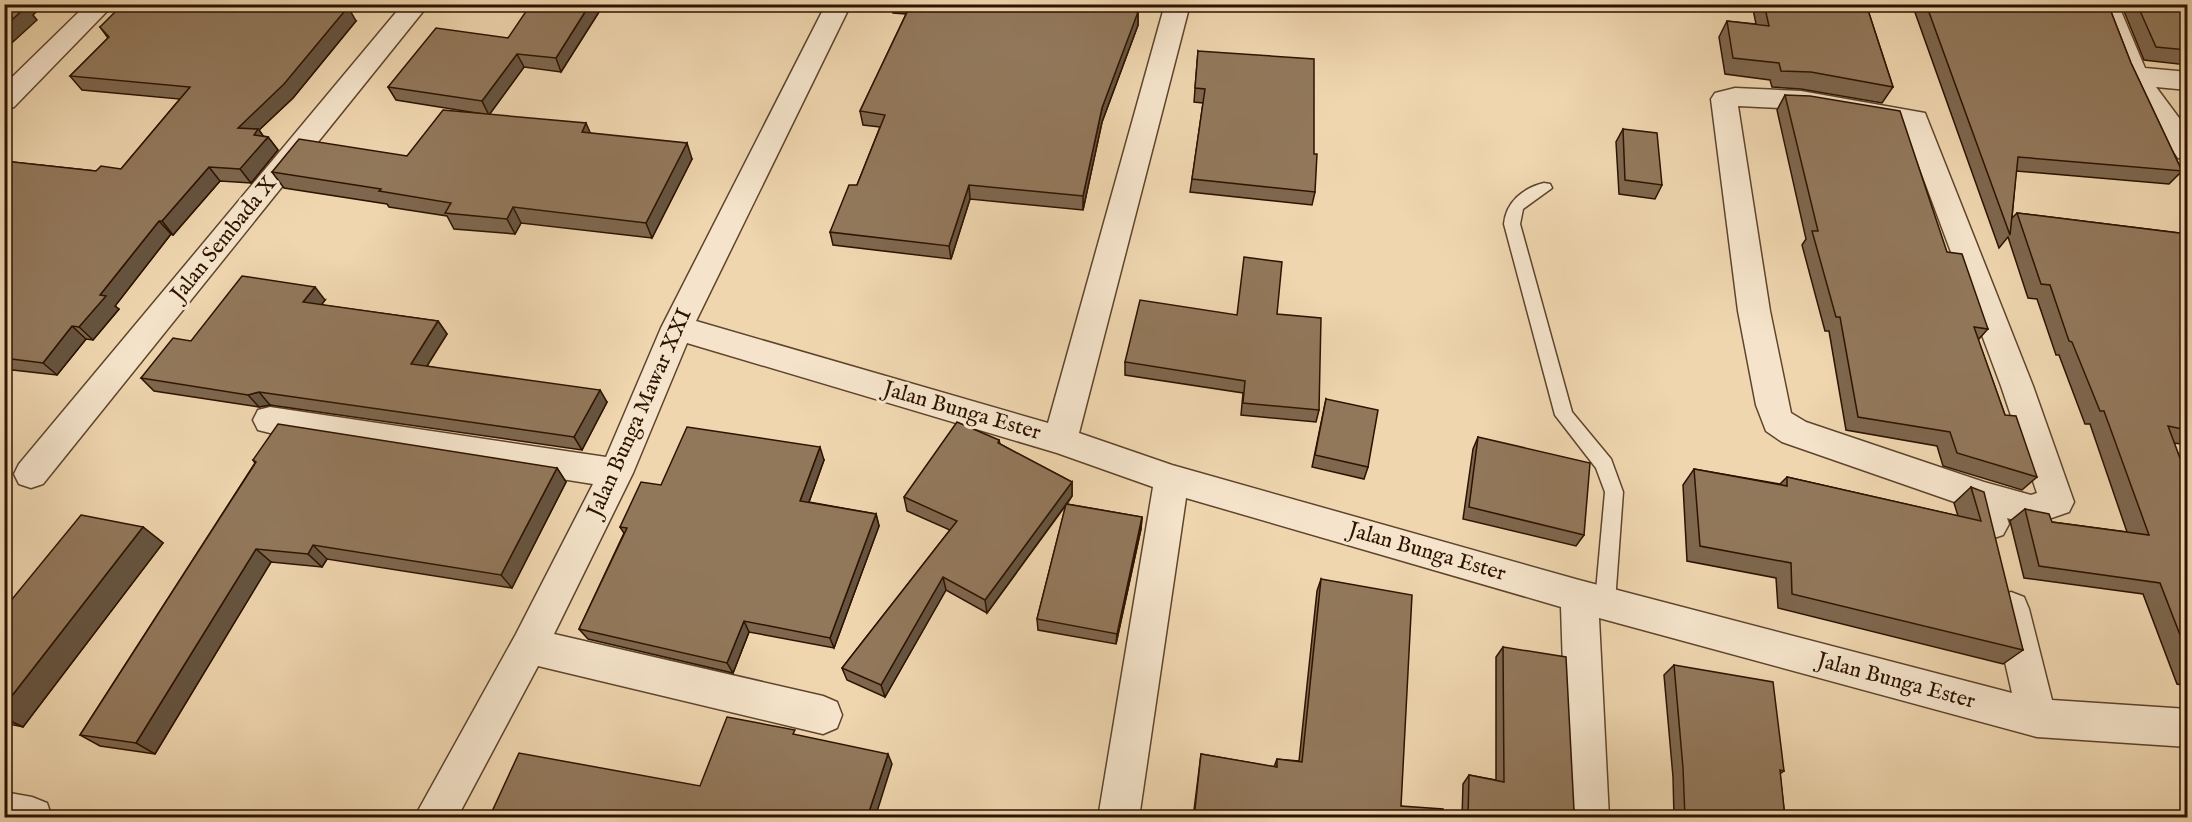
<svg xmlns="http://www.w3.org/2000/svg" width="2192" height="822" font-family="'IM FELL English',serif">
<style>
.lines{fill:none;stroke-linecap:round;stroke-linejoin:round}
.service-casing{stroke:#5e442c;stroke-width:3}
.minor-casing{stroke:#5e442c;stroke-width:3}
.service{fill:#f5e4cb;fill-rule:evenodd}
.minor{fill:#f5e4cb;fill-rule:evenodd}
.wall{fill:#7e674e;stroke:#2d1300;stroke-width:1.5}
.shaded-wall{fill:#665440;stroke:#2d1300;stroke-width:1.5}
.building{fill:#92785b;stroke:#2d1300;stroke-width:1.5}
.labels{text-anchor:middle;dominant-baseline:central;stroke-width:6;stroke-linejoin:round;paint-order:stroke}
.street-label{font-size:22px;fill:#2d1300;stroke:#f5e4cb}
</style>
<rect width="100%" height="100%" fill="#efd6af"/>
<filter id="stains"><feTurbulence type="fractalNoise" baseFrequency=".00333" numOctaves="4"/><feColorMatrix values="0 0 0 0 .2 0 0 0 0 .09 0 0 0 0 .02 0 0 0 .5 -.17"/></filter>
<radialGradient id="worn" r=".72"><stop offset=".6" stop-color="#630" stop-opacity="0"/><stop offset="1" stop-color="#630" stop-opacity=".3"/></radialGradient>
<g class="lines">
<g class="service-casing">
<path id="service" d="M1544,183L1550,184L1552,188L1523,209L1520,224L1572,412L1611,459L1623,492L1615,602L1612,608L1605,611L1598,608L1595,602L1605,492L1596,468L1555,415L1504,224C1506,202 1523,188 1544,183Z"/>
</g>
<g class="minor-casing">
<g id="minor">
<polygon points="87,4 114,4 14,107 4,110 4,85"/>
<polygon points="403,4 429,4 43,484 31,488 19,484 14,474 19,464"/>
<polygon points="826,4 851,4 696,321 1048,423 1165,4 1190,4 1079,433 1172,465 1579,580 2012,693 1993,609 1998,597 2011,592 2024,597 2029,609 2052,700 2188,709 2188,747 2037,737 1599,618 1609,818 1568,818 1561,607 1186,498 1139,818 1098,818 1153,487 1057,453 687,343 633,473 554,634 823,696 837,702 842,715 837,728 823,734 538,666 457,818 414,818 516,634 593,484 270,433 258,430 253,420 258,410 270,407 606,457 661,328"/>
<polygon points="2093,4 2118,4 2145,68 2188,72 2188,90 2156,87 2188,130 2188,160 2178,158 2122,76"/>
<path d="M1735,88L1801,91L1925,113L2033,386L2074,502L2069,512L2031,525L2007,518L2009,524L2003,535L1991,539L1979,535L1969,507L1782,442L1766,431L1756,405L1738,311L1711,99L1715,93ZM1738,106L1801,109L1904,126L2001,386L2037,493L2031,495L1984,482L1806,422L1791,413L1770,311Z"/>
<polygon points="4,792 32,797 47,803 52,818 4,818"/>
</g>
</g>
<use href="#service" class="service"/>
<use href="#minor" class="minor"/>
</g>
<g class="wall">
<polygon points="604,4 561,72 524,67 489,115 396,100 388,87 508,38"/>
<polygon points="892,4 1140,4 1138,12 1138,25 1102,122 1083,210 970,199 951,259 833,245 830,232 857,185 880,127 863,125 860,111 906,14 893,13"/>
<polygon points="1752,4 1866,4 1893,87 1882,103 1801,89 1772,87 1770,80 1725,74 1719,37 1727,21 1756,24"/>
<polygon points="1912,4 2108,4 2131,63 2182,171 2169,184 2016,171 2012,218 2017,213 2187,234 2187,445 2174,443 2187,477 2187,686 2177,684 2143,594 2024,578 2010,521 2025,509 2052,522 2127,532 2090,424 2085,424 2059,355 2056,355 2037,299 2028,298 2008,237 1999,248"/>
<polygon points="2121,4 2187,4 2187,65 2144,60"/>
<polygon points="356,21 293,98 259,130 263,136 268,137 278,150 251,183 220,181 173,235 171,234 115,306 119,309 93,340 86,339 57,375 4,369 4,161 96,171 121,169 180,99 82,90 70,76 108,38 100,27"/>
<polygon points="1198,51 1315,192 1312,205 1190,192 1192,179 1203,103 1194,102"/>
<polygon points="1785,95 1947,252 1988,329 1978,340 2005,415 2037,477 2022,490 1943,466 1937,446 1846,430 1829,331 1825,331 1802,245 1806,239 1777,110"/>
<polygon points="1623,129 1662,185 1655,199 1619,194 1616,142"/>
<polygon points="407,156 692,159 652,238 521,223 515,234 454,229 447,216 389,207 387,204 284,188 272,172"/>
<polygon points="325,300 321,305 438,321 447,334 427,366 607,402 582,450 270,405 259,407 154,391 141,378 191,341"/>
<polygon points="1277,314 1319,410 1316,422 1241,415 1243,393 1125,375 1125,362 1237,315"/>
<polygon points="1326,399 1368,467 1364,479 1312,467"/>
<polygon points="1478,437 1584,535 1576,546 1463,519 1473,449"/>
<polygon points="999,440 1000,444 1072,482 1072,496 1067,504 1142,517 1141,529 1116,644 1038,630 1037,619 1066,505 987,613 946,590 885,697 847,680 842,668 950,530 907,511 904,497"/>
<polygon points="253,460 557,468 566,482 512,588 327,559 322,567 271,562 155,754 100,746 80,735 255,463"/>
<polygon points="824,460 809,502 876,514 879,526 834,648 749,632 733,673 588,639 579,629 624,533 620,527 661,485"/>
<polygon points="1694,469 1780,484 1787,477 1958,516 1954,503 1971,487 2023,650 2003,664 1778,608 1776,578 1687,561 1683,485"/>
<polygon points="143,527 163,543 23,727 4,723 4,609"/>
<polygon points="1321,579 1401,806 1444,818 1193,818 1201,754 1274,767 1277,759 1299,761 1317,591"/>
<polygon points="1503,647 1574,810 1581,818 1462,818 1463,784 1469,775 1496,780 1496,657"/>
<polygon points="1674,665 1784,771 1780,774 1785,818 1674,818 1673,777 1664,675"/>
</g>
<g class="shaded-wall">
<polygon points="19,4 44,4 33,15 37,20 4,50 4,27"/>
<polygon points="590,4 604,4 561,72 556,58"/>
<polygon points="1137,4 1140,4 1137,14 1138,12 1138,25 1102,122 1083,210 1083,196 1102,108"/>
<polygon points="348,7 356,21 293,98 259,130 266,140 268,137 278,150 251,183 240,169 238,128"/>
<polygon points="517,54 524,67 489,115 482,101"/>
<polygon points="586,123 593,139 582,132"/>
<polygon points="687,143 692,159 652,238 646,223"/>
<polygon points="209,167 220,181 173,235 162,221"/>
<polygon points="969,185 970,199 951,259 949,246"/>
<polygon points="513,207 521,223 515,234 507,219"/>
<polygon points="159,221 171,234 115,306 119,309 93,340 79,327 100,295"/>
<polygon points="315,287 325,300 314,315 303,302"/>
<polygon points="438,321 447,334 420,377 411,364"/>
<polygon points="72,326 86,339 57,375 43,363"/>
<polygon points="600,390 607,402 582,450 574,437"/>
<polygon points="259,392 270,405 259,407 248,395"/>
<polygon points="820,447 824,460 805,513 800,501"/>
<polygon points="557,468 566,482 512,588 501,575"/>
<polygon points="1072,482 1072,496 987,613 985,600"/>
<polygon points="876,514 879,526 834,648 830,638"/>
<polygon points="1142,517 1141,529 1116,644 1117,634"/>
<polygon points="143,527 163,543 23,727 4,718 4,706"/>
<polygon points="313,545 327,559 322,567 308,554"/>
<polygon points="256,549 271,562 155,754 136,743"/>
<polygon points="943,577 946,590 885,697 881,685"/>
<polygon points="744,621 749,632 733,673 727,663"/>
<polygon points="888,754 892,764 875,818 867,818"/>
</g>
<g class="building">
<polygon points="4,4 19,4 17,6 26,7 4,27"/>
<polygon points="123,4 320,4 348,7 284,84 238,128 258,129 254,135 268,137 240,169 209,167 162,221 159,221 100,295 106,296 79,327 72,326 43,363 4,358 4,161 96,171 101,166 121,169 190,87 70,76 109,37 100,27"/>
<polygon points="531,4 590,4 556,58 517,54 482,101 388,87 436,28 508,38"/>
<polygon points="911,4 1137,4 1135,11 1138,12 1102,108 1083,196 969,185 949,246 830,232 849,185 857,185 885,115 860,111"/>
<polygon points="1764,4 1866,4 1893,87 1811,72 1781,71 1779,63 1733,58 1727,21 1769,26"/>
<polygon points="1926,4 2108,4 2131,63 2182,171 2018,157 2010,235"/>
<polygon points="2137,4 2187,4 2187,50 2156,47"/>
<polygon points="1198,51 1314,59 1314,154 1317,154 1315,192 1192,179 1205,89 1195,88"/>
<polygon points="1785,95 1810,96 1900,111 1947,252 1962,254 1988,329 1974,327 2005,415 2016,416 2037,477 1957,453 1950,432 1858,417 1840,317 1836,317 1812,231 1818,231"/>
<polygon points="443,110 586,123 582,132 687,143 646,223 513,207 507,219 445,213 451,203 379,191 381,189 272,172 299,139 407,156"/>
<polygon points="1623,129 1657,133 1662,185 1625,180"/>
<polygon points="2017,213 2187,234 2187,430 2168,426 2187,477 2187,653 2160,583 2039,566 2025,509 2049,514 2052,522 2149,535 2104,411 2100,411 2072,342 2069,341 2050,285 2041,284"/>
<polygon points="1244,257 1282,262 1277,314 1321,318 1319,410 1243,403 1245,381 1125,362 1140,300 1237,315"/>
<polygon points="242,276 315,287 303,302 438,321 411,364 600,390 574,437 259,392 248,395 141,378 173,338 191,341"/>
<polygon points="1326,399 1378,410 1368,467 1315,455"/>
<polygon points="957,422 999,440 998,443 1072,482 985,600 943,577 881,685 842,668 957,521 904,497"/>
<polygon points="278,424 557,468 501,575 313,545 308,554 256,549 136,743 80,735 256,462 253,460"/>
<polygon points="687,427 820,447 800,501 876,514 830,638 744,621 727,663 579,629 627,528 620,527 641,482 661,485"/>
<polygon points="1478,437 1590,463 1584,535 1469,507"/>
<polygon points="1694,469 1787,486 1787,477 1981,521 1971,487 1984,492 2023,650 1792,594 1791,563 1700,546"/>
<polygon points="1066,504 1142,517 1117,634 1037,619"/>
<polygon points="81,515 143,527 4,706 4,609"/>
<polygon points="1321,579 1412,595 1401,806 1443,809 1444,818 1194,818 1201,754 1277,767 1277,759 1302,762"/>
<polygon points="1503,647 1566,657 1574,810 1581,812 1581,818 1468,818 1469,775 1504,782"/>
<polygon points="1674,665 1773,682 1784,771 1780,770 1785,818 1685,818 1683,768"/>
<polygon points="727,717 795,730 793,734 888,754 867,818 489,818 519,753 700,786"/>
</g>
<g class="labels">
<g class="street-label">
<text transform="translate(224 239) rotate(-51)">Jalan Sembada X</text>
<text transform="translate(962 411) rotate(16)">Jalan Bunga Ester</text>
<text transform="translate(640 413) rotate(-66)">Jalan Bunga Mawar XXI</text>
<text transform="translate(1427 552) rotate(16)">Jalan Bunga Ester</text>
<text transform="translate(1896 681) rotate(15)">Jalan Bunga Ester</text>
</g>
</g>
<rect width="2192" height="822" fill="none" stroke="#efd6af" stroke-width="24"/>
<rect x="6" y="6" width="2180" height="810" fill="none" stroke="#2d1300" stroke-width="3"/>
<rect x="12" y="12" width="2168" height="798" fill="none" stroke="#2d1300" stroke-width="1.5"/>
<rect width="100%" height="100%" filter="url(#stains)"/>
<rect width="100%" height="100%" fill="url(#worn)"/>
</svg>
